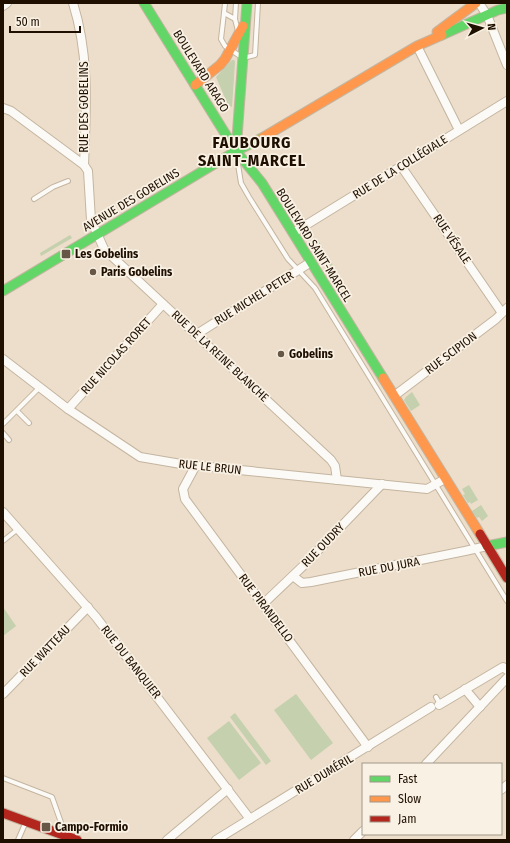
<svg xmlns="http://www.w3.org/2000/svg" width="510" height="843" font-family="'Fira Sans Condensed',sans-serif">
<style>
.green{fill:#c4d0ae}
.lines{fill:none;stroke-linecap:round;stroke-linejoin:round}
.lane-casing{stroke:#c4b5a0;stroke-width:6}
.street-casing{stroke:#c4b5a0;stroke-width:10}
.fast-casing{stroke:#c4b5a0;stroke-width:11}
.slow-casing{stroke:#c4b5a0;stroke-width:11}
.jam-casing{stroke:#c4b5a0;stroke-width:11}
.lane{stroke:#fcfaf7;stroke-width:4}
.street{stroke:#fcfaf7;stroke-width:8}
.fast{stroke:#63d668;stroke-width:9}
.slow{stroke:#ff974d;stroke-width:9}
.jam{stroke:#b3261e;stroke-width:9}
.poi-dot{fill:#665747;stroke:#f9f1e4;stroke-width:1.5}
.labels{text-anchor:middle;dominant-baseline:central;stroke-width:3.5;stroke-linejoin:round;paint-order:stroke}
.street-label{font-size:12px;fill:#1e0f00;stroke:#f9f1e4}
.poi-label{font-size:12px;font-weight:bold;fill:#1e0f00;stroke:#f9f1e4;text-anchor:start}
.district-label{font-size:16px;font-weight:bold;letter-spacing:1px;fill:#1e0f00;stroke:#f9f1e4}
</style>
<rect width="100%" height="100%" fill="#ecdeca"/>
<g class="green">
<polygon points="232,60 234,60 235,62 232,107 228,105 216,77"/>
<polygon points="211,85 228,111 225,113 209,87"/>
<polygon points="70,235 72,238 41,256 40,253"/>
<polygon points="318,240 337,272 335,274 315,242"/>
<polygon points="412,392 420,405 411,411 404,400 406,397"/>
<polygon points="469,485 478,500 471,504 470,502 468,503 463,495 465,494 462,489"/>
<polygon points="481,505 488,516 482,521 479,517 477,518 472,511"/>
<polygon points="3,607 16,626 3,636"/>
<polygon points="296,694 333,743 311,760 274,710"/>
<polygon points="235,713 271,761 266,765 230,717"/>
<polygon points="229,721 261,763 239,780 207,738"/>
</g>
<g class="lines">
<g class="lane-casing">
<g id="lane">
<polyline points="225,3 224,13 235,19"/>
<polyline points="236,3 235,19 238,31"/>
<polyline points="224,13 221,39 225,46 243,58 255,55 258,3"/>
<polyline points="237,158 241,183 249,197 288,259 315,288 507,601"/>
<polyline points="34,199 53,187 68,181"/>
<polyline points="17,411 29,423"/>
<polyline points="3,424 39,388"/>
<polyline points="3,433 9,440"/>
<polyline points="3,541 18,529"/>
<polyline points="436,697 440,704"/>
<polyline points="3,778 52,797 64,831"/>
<polyline points="18,840 25,824"/>
</g>
</g>
<g class="street-casing">
<g id="street">
<path d="M73,3C90,57 86,110 84,165L88,171L91,220L104,249L331,460L335,466L337,480"/>
<polyline points="479,3 487,15 507,65"/>
<polyline points="3,6 7,3"/>
<polyline points="417,46 459,130"/>
<polyline points="3,108 11,111 84,165"/>
<polyline points="401,166 502,313"/>
<polyline points="293,233 507,101"/>
<polyline points="197,334 311,262"/>
<polyline points="3,359 68,409 140,457 181,464 427,489 445,479"/>
<polyline points="394,396 496,319 507,308"/>
<polyline points="68,409 163,304"/>
<polyline points="196,465 183,489 185,499 368,747"/>
<polyline points="3,512 96,617 250,819"/>
<polyline points="293,576 302,583 311,582 465,551 487,546"/>
<polyline points="263,604 303,566 382,484"/>
<polyline points="465,689 480,707"/>
<polyline points="3,694 88,607"/>
<polyline points="439,705 503,667 507,670"/>
<polyline points="426,764 507,678"/>
<polyline points="501,790 507,785"/>
<polyline points="167,840 228,789"/>
<polyline points="216,840 431,707"/>
<polyline points="354,840 363,831"/>
</g>
</g>
<g class="fast-casing">
<g id="fast">
<polyline points="144,3 236,151 262,183 383,378"/>
<polyline points="442,35 498,10 507,8"/>
<polyline points="236,151 247,3"/>
<polyline points="3,291 236,151 262,138"/>
<polyline points="487,546 507,542"/>
</g>
</g>
<g class="slow-casing">
<g id="slow">
<polyline points="437,32 476,3"/>
<polyline points="195,85 220,65 225,59 243,26"/>
<polyline points="262,138 417,46 442,35"/>
<polyline points="383,378 480,534"/>
</g>
</g>
<g class="jam-casing">
<g id="jam">
<polyline points="480,534 507,578"/>
<polyline points="3,813 77,840"/>
</g>
</g>
<use href="#lane" class="lane"/>
<use href="#street" class="street"/>
<use href="#fast" class="fast"/>
<use href="#slow" class="slow"/>
<use href="#jam" class="jam"/>
</g>
<g class="poi-dot">
<rect x="61" y="249" width="10" height="10" rx="2"/>
<circle cx="93" cy="272" r="4"/>
<circle cx="281" cy="354" r="4"/>
<rect x="41" y="822" width="10" height="10" rx="2"/>
</g>
<g class="labels">
<g class="street-label">
<text transform="translate(201 71) rotate(58)">BOULEVARD ARAGO</text>
<text transform="translate(84 107) rotate(-90)">RUE DES GOBELINS</text>
<text transform="translate(400 167) rotate(-32)">RUE DE LA COLLÉGIALE</text>
<text transform="translate(131 200) rotate(-31)">AVENUE DES GOBELINS</text>
<text transform="translate(452 239) rotate(56)">RUE VÉSALE</text>
<text transform="translate(314 245) rotate(58)">BOULEVARD SAINT-MARCEL</text>
<text transform="translate(254 298) rotate(-32)">RUE MICHEL PETER</text>
<text transform="translate(451 353) rotate(-37)">RUE SCIPION</text>
<text transform="translate(116 356) rotate(-48)">RUE NICOLAS RORET</text>
<text transform="translate(220 356) rotate(43)">RUE DE LA REINE BLANCHE</text>
<text transform="translate(210 467) rotate(6)">RUE LE BRUN</text>
<text transform="translate(323 545) rotate(-46)">RUE OUDRY</text>
<text transform="translate(389 567) rotate(-11)">RUE DU JURA</text>
<text transform="translate(266 608) rotate(53)">RUE PIRANDELLO</text>
<text transform="translate(45 651) rotate(-46)">RUE WATTEAU</text>
<text transform="translate(131 662) rotate(52)">RUE DU BANQUIER</text>
<text transform="translate(324 774) rotate(-31)">RUE DUMÉRIL</text>
</g>
<g class="poi-label">
<text x="75" y="254">Les Gobelins</text>
<text x="101" y="272">Paris Gobelins</text>
<text x="289" y="354">Gobelins</text>
<text x="55" y="827">Campo-Formio</text>
</g>
<g class="district-label">
<text x="252" y="142">FAUBOURG<tspan x="252" dy="18">SAINT-MARCEL</tspan></text>
</g>
</g>
<rect width="510" height="843" fill="none" stroke="#1e0f00" stroke-width="8"/>
<rect x="362" y="763" width="140" height="72" fill="#f9f1e4" stroke="#a19789"/>
<rect x="370" y="776" width="20" height="6" fill="#63d668" stroke="#a19789"/>
<text x="398" y="783" font-size="12" fill="#1e0f00">Fast</text>
<rect x="370" y="796" width="20" height="6" fill="#ff974d" stroke="#a19789"/>
<text x="398" y="803" font-size="12" fill="#1e0f00">Slow</text>
<rect x="370" y="816" width="20" height="6" fill="#b3261e" stroke="#a19789"/>
<text x="398" y="823" font-size="12" fill="#1e0f00">Jam</text>
<g transform="translate(482 28) rotate(84)" stroke="#f9f1e4" stroke-width="3" paint-order="stroke">
<path d="M0-3L7 15L0 10L-7 15Z" fill="#1e0f00"/>
<text y="-6" font-size="11" font-weight="bold" text-anchor="middle" fill="#1e0f00">N</text>
</g>
<path d="M10 26v6h70v-6" fill="none" stroke="#1e0f00" stroke-width="2"/>
<text x="16" y="26" font-size="12" fill="#1e0f00" stroke="#f9f1e4" stroke-width="3" paint-order="stroke">50 m</text>
</svg>
